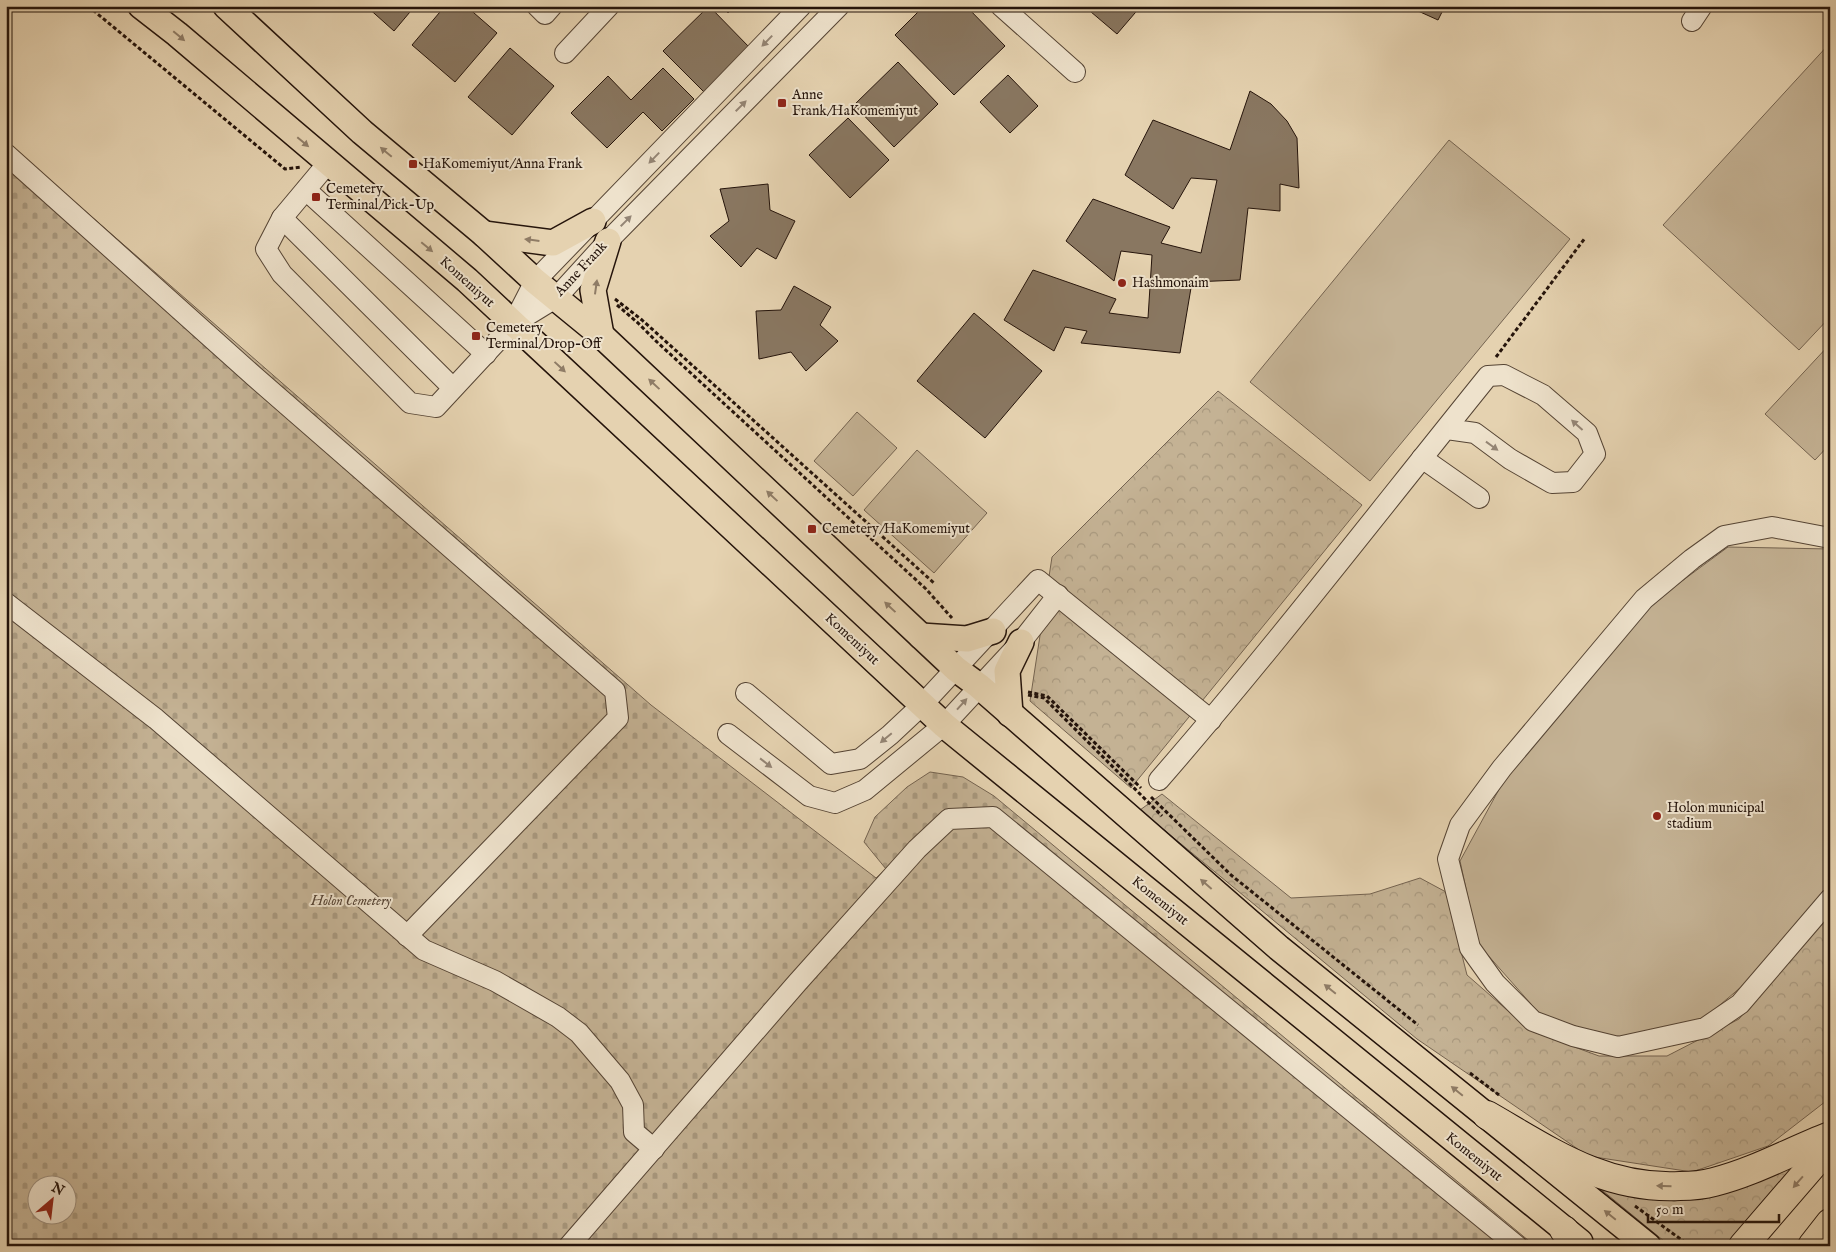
<svg xmlns="http://www.w3.org/2000/svg" width="1836" height="1252" font-family="'IM FELL English',serif">
<style>
.green{fill:#c4b294;stroke:#746350}
.cemetery{fill:url(#cemetery-stones);stroke:#746350;fill-rule:evenodd}
.park{fill:url(#park-crowns);stroke:#746350}
.building{fill:#897761;stroke:#25140b}
.lines{fill:none;stroke-linecap:round;stroke-linejoin:round}
.minor-casing{stroke:#554434;stroke-width:22}
.major-casing{stroke:#25140b;stroke-width:28}
.highway-casing{stroke:#25140b;stroke-width:30}
.path{stroke:#25140b;stroke-width:3;stroke-dasharray:4 2.5;stroke-linecap:butt}
.minor{stroke:#eee2cc;stroke-width:20}
.major{stroke:#e5d2b0;stroke-width:25}
.highway{stroke:#e5d2b0;stroke-width:28}
.oneway{fill:#8f7c66}
.oneway2{fill:#948575}
.poi-dot{fill:#8f2418;stroke:#eee2cc;stroke-width:2}
.labels{text-anchor:middle;dominant-baseline:central;stroke-width:4;stroke-linejoin:round;paint-order:stroke}
.poi-label{font-size:14px;fill:#25140b;stroke:#eee2cc;text-anchor:start}
.street-label{font-size:14px;fill:#25140b;stroke:#eee2cc}
.park-label{font-size:14px;font-style:italic;fill:#554334;stroke:#eee2cc}
</style>
<defs>
<pattern id="cemetery-stones" width="16" height="16" patternUnits="userSpaceOnUse" patternTransform="scale(1.25)"><rect width="16" height="16" fill="#c4b294"/><path d="M2 7V4a2 2 0 0 1 4 0v3zM10 15v-3a2 2 0 0 1 4 0v3z" fill="#a8987e"/></pattern>
<pattern id="park-crowns" width="20" height="18" patternUnits="userSpaceOnUse" patternTransform="scale(1.25)"><rect width="20" height="18" fill="#c4b294"/><path d="M2 6a3 3 0 1 1 6 0M12 15a3 3 0 1 1 6 0" fill="none" stroke="#a8987e"/></pattern>
</defs>
<rect width="100%" height="100%" fill="#e5d2b0"/>
<filter id="stains"><feTurbulence type="fractalNoise" baseFrequency=".004" numOctaves="4"/><feColorMatrix values="0 0 0 0 .2 0 0 0 0 .09 0 0 0 0 .02 0 0 0 .5 -.17"/></filter>
<radialGradient id="worn" r=".72"><stop offset=".6" stop-color="#630" stop-opacity="0"/><stop offset="1" stop-color="#630" stop-opacity=".3"/></radialGradient>
<g class="green">
<polygon points="1830,43 1830,317 1799,350 1663,225"/>
<polygon points="1449,140 1570,239 1370,481 1250,382"/>
<polygon points="1830,344 1830,444 1815,460 1765,414"/>
<polygon points="857,412 897,448 853,496 814,461"/>
<polygon points="917,450 987,513 934,573 864,510"/>
<polygon points="1728,547 1830,549 1830,889 1780,954 1701,1021 1613,1040 1539,1013 1478,944 1460,861 1509,771 1644,609"/>
</g>
<path class="cemetery" d="M6,142L651,705L876,878L886,869L864,842L875,817L907,787L930,772L963,777L994,796L1535,1246H6ZM38,1184H68V1214H38Z"/>
<g class="park">
<polygon points="1218,391 1362,505 1131,788 1030,701 1052,557"/>
<polygon points="1162,794 1291,898 1370,894 1420,878 1446,892 1467,975 1531,1031 1599,1056 1667,1056 1739,1019 1830,910 1830,1098 1768,1146 1692,1172 1588,1156 1417,1039 1140,810"/>
<polygon points="1819,1142 1729,1246 1670,1246 1586,1177 1619,1191 1674,1201 1729,1192"/>
</g>
<g class="building">
<polygon points="366,6 415,6 394,31"/>
<polygon points="445,6 466,6 497,33 455,82 412,45"/>
<polygon points="709,6 750,48 704,92 663,51"/>
<polygon points="721,6 735,6 728,13"/>
<polygon points="924,6 966,6 1005,46 954,95 895,35"/>
<polygon points="1084,6 1141,6 1117,34"/>
<polygon points="1407,6 1445,6 1438,20"/>
<polygon points="510,48 554,86 512,135 468,97"/>
<polygon points="898,62 938,104 894,147 854,105"/>
<polygon points="663,68 694,99 662,131 643,112 607,148 571,113 608,76 631,100"/>
<polygon points="1008,75 1038,106 1010,133 980,102"/>
<polygon points="1250,91 1271,104 1287,121 1297,138 1299,188 1280,184 1280,211 1248,208 1240,280 1192,282 1180,353 1081,343 1087,331 1065,327 1054,351 1004,320 1033,270 1116,299 1109,313 1148,318 1152,255 1121,251 1114,281 1066,241 1093,199 1170,227 1161,243 1201,253 1217,180 1191,178 1173,209 1125,175 1153,120 1230,150"/>
<polygon points="848,118 889,160 850,198 809,155"/>
<polygon points="768,184 770,210 795,221 776,259 757,248 741,267 710,236 729,221 720,189"/>
<polygon points="794,286 831,307 820,325 838,341 806,371 791,352 759,359 756,311 781,310"/>
<polygon points="974,313 1042,371 985,438 917,381"/>
</g>
<g class="lines">
<g class="minor-casing">
<g id="minor">
<polyline points="537,6 545,14 552,6"/>
<polyline points="1001,6 1075,72"/>
<polyline points="1692,21 1702,6"/>
<polyline points="565,53 609,6"/>
<polyline points="6,154 255,377 615,691 618,718 407,936"/>
<polyline points="328,163 282,218 266,249 282,274 410,403 436,407 513,324 535,281 801,6"/>
<polyline points="306,190 486,354"/>
<polyline points="282,218 453,388"/>
<polyline points="513,324 557,297 608,241 839,6"/>
<polyline points="1422,458 1479,498"/>
<polyline points="1830,538 1772,527 1724,536 1692,559 1644,599 1502,768 1460,825 1448,859 1470,948 1495,983 1533,1021 1573,1036 1618,1047 1705,1028 1740,1004 1830,899"/>
<polyline points="6,603 156,719 424,950 495,981 558,1017 579,1033 620,1081 633,1105 634,1132 654,1149"/>
<polyline points="746,693 831,764 860,759 890,735 922,705 1038,580 1211,720"/>
<polyline points="728,734 809,796 835,803 865,790 944,725 1021,642 1058,595"/>
<path d="M1159,780C1273,649 1379,511 1488,376L1504,375L1543,395L1587,433L1595,454L1573,482L1552,483L1510,459L1475,433L1447,429"/>
<polyline points="569,1246 797,983 917,849 949,819 993,817 1517,1246"/>
</g>
</g>
<g class="major-casing">
<g id="major">
<polyline points="141,6 177,34 467,280 944,725 1580,1242"/>
<polyline points="226,6 362,132 484,234 535,281 601,335 956,669 979,686 1279,948 1648,1246"/>
<polyline points="484,234 553,243 593,221"/>
<polyline points="601,335 593,290 608,241"/>
<polyline points="921,636 967,639 993,631"/>
<polyline points="1010,714 1007,671 1021,642"/>
</g>
</g>
<g class="highway-casing">
<g id="highway">
<path d="M1487,1115C1550,1151 1604,1190 1680,1186C1691,1186 1703,1185 1714,1182C1754,1172 1791,1151 1830,1136"/>
<polyline points="1564,1230 1576,1246"/>
<polyline points="1743,1246 1830,1145"/>
<polyline points="1812,1246 1830,1223"/>
</g>
</g>
<g class="path">
<polyline points="88,6 285,169 301,167"/>
<polyline points="615,299 642,320 934,583"/>
<polyline points="617,305 638,323 657,342 926,589 952,618"/>
<polyline points="1496,357 1585,238"/>
<polyline points="1028,692 1047,696 1141,788"/>
<polyline points="1028,695 1044,698 1162,816"/>
<polyline points="1151,797 1231,875 1418,1025"/>
<polyline points="1470,1073 1499,1095"/>
<polyline points="1635,1206 1690,1246"/>
</g>
<use href="#minor" class="minor"/>
<use href="#major" class="major"/>
<use href="#highway" class="highway"/>
</g>
<defs><path id="oneway-solid" d="M-6-.8H1V-3.2L6.5 0L1 3.2V.8H-6Z" transform="scale(1.25)"/></defs>
<g class="oneway">
<use href="#oneway-solid" transform="translate(179 36) rotate(40)"/>
<use href="#oneway-solid" transform="translate(303 142) rotate(40)"/>
<use href="#oneway-solid" transform="translate(386 152) rotate(-140)"/>
<use href="#oneway-solid" transform="translate(532 240) rotate(-173)"/>
<use href="#oneway-solid" transform="translate(427 247) rotate(40)"/>
<use href="#oneway-solid" transform="translate(596 287) rotate(-82)"/>
<use href="#oneway-solid" transform="translate(560 367) rotate(43)"/>
<use href="#oneway-solid" transform="translate(654 384) rotate(-137)"/>
<use href="#oneway-solid" transform="translate(772 496) rotate(-137)"/>
<use href="#oneway-solid" transform="translate(890 607) rotate(-137)"/>
<use href="#oneway-solid" transform="translate(1206 884) rotate(-139)"/>
<use href="#oneway-solid" transform="translate(1330 989) rotate(-141)"/>
<use href="#oneway-solid" transform="translate(1457 1091) rotate(-141)"/>
<use href="#oneway-solid" transform="translate(1798 1182) rotate(131)"/>
<use href="#oneway-solid" transform="translate(1664 1186) rotate(-179)"/>
<use href="#oneway-solid" transform="translate(1610 1215) rotate(-141)"/>
</g>
<g class="oneway2">
<use href="#oneway-solid" transform="translate(767 41) rotate(134)"/>
<use href="#oneway-solid" transform="translate(741 106) rotate(-45)"/>
<use href="#oneway-solid" transform="translate(654 158) rotate(134)"/>
<use href="#oneway-solid" transform="translate(626 221) rotate(-45)"/>
<use href="#oneway-solid" transform="translate(1577 425) rotate(-138)"/>
<use href="#oneway-solid" transform="translate(1492 446) rotate(36)"/>
<use href="#oneway-solid" transform="translate(962 704) rotate(-48)"/>
<use href="#oneway-solid" transform="translate(886 738) rotate(140)"/>
<use href="#oneway-solid" transform="translate(766 763) rotate(38)"/>
</g>
<g class="poi-dot">
<rect x="777" y="98" width="10" height="10" rx="2.5"/>
<rect x="408" y="159" width="10" height="10" rx="2.5"/>
<rect x="311" y="192" width="10" height="10" rx="2.5"/>
<circle cx="1122" cy="283" r="5"/>
<rect x="471" y="331" width="10" height="10" rx="2.5"/>
<rect x="807" y="524" width="10" height="10" rx="2.5"/>
<circle cx="1657" cy="816" r="5"/>
</g>
<g class="labels">
<g class="poi-label">
<text x="792" y="95">Anne<tspan x="792" dy="16">Frank/HaKomemiyut</tspan></text>
<text x="423" y="164">HaKomemiyut/Anna Frank</text>
<text x="326" y="189">Cemetery<tspan x="326" dy="16">Terminal/Pick-Up</tspan></text>
<text x="1132" y="283">Hashmonaim</text>
<text x="486" y="328">Cemetery<tspan x="486" dy="16">Terminal/Drop-Off</tspan></text>
<text x="822" y="529">Cemetery/HaKomemiyut</text>
<text x="1667" y="808">Holon municipal<tspan x="1667" dy="16">stadium</tspan></text>
</g>
<g class="street-label">
<text transform="translate(581 269) rotate(-47)">Anne Frank</text>
<text transform="translate(467 282) rotate(42)">Komemiyut</text>
<text transform="translate(852 639) rotate(43)">Komemiyut</text>
<text transform="translate(1160 901) rotate(39)">Komemiyut</text>
<text transform="translate(1474 1157) rotate(39)">Komemiyut</text>
</g>
<g class="park-label">
<text x="351" y="901">Holon Cemetery</text>
</g>
</g>
<rect width="1836" height="1252" fill="none" stroke="#e5d2b0" stroke-width="25"/>
<rect x="8" y="8" width="1821" height="1237" fill="none" stroke="#25140b" stroke-width="2.5"/>
<rect x="12" y="12" width="1811" height="1227" fill="none" stroke="#25140b"/>
<g transform="translate(52 1200) rotate(28)"><circle r="24" fill="#eee2cc" stroke="#9e907f"/>
<path d="M0-4L9 19L0 12L-9 19Z" fill="#8f2418"/>
<text y="-8" font-size="14" font-weight="bold" text-anchor="middle" fill="#25140b">N</text>
</g>
<path d="M1648 1214v8h131v-8" fill="none" stroke="#25140b" stroke-width="2.5"/>
<text x="1656" y="1214" font-size="15" fill="#25140b" stroke="#eee2cc" stroke-width="4" paint-order="stroke">50 m</text>
<rect width="100%" height="100%" filter="url(#stains)"/>
<rect width="100%" height="100%" fill="url(#worn)"/>
</svg>
